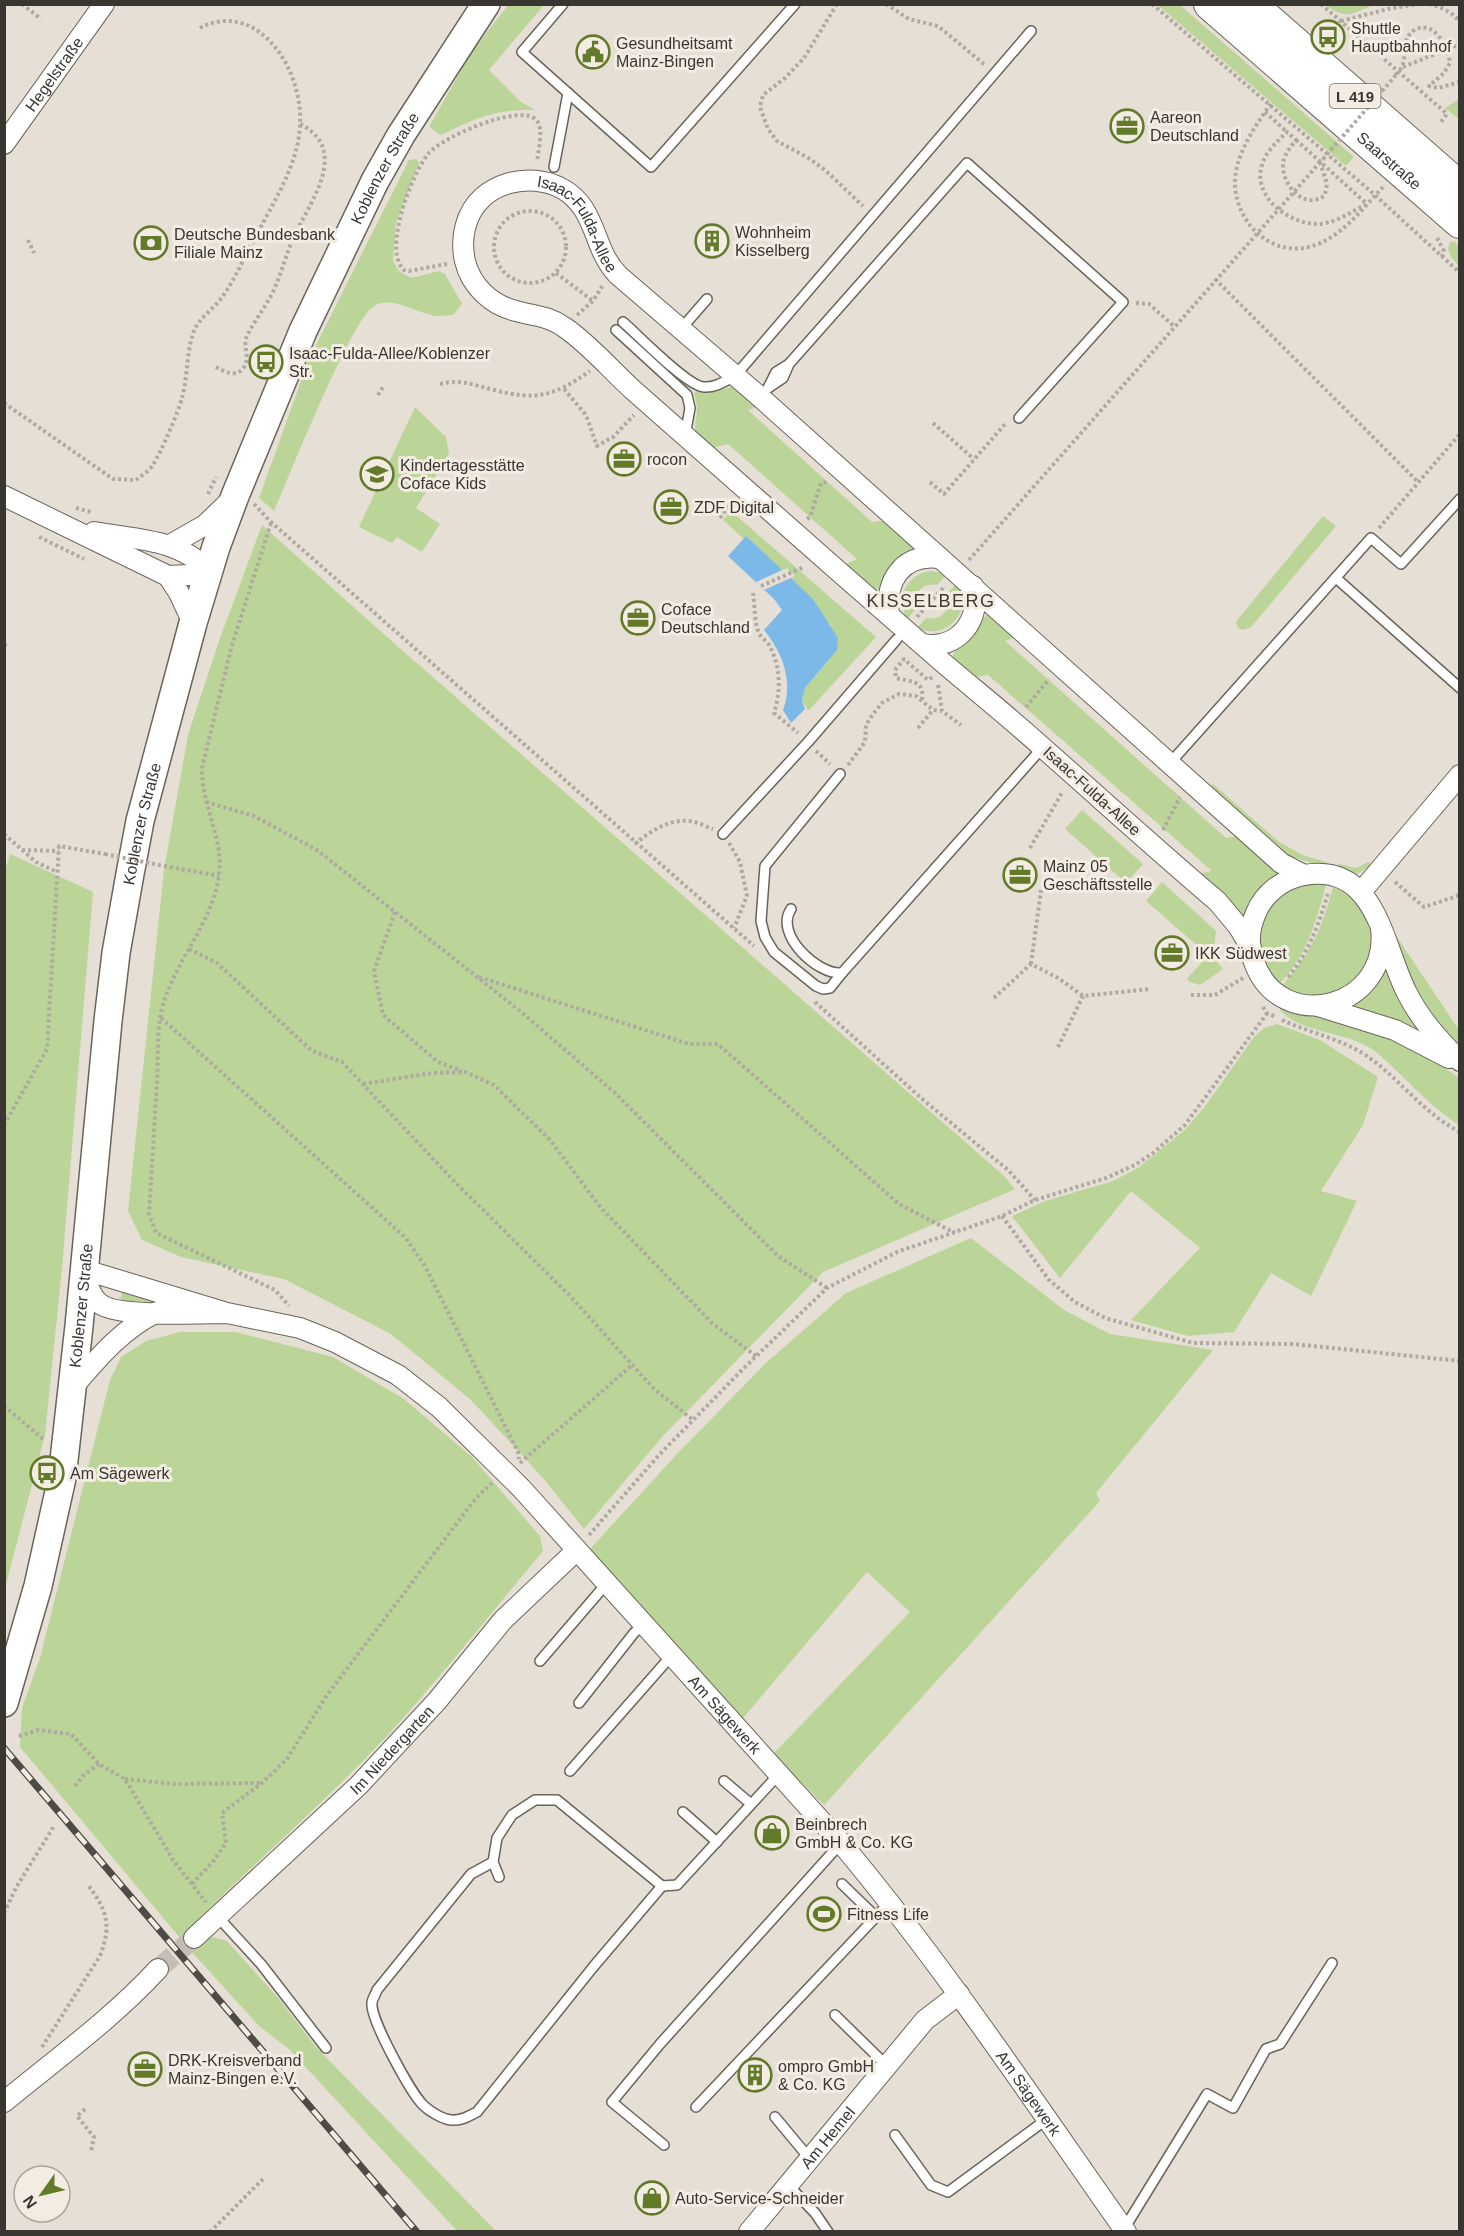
<svg xmlns="http://www.w3.org/2000/svg" width="1464" height="2236" font-family="Helvetica,sans-serif">
<style>
.green{fill:#bad597}
.water{fill:#7cb9e8}
.pier{fill:#e6dfd5}
.lines{fill:none;stroke-linecap:round;stroke-linejoin:round}
.minor-tunnel{stroke:#c3bdb4;stroke-width:20;stroke-dasharray:20 10;stroke-linecap:butt}
.service-casing{stroke:#6a645b;stroke-width:12}
.minor-casing{stroke:#6a645b;stroke-width:22}
.secondary-casing{stroke:#6a645b;stroke-width:30}
.trunk-casing{stroke:#6a645b;stroke-width:34}
.path{stroke:#afa9a1;stroke-width:4;stroke-dasharray:3 3;stroke-linecap:butt}
.service{stroke:#fff;stroke-width:9}
.minor{stroke:#fff;stroke-width:20}
.secondary{stroke:#fff;stroke-width:27}
.trunk{stroke:#fff;stroke-width:32}
.rail-casing{stroke:#4e4b46;stroke-width:7}
.rail{stroke:#f3ece2;stroke-width:4.5;stroke-dasharray:14;stroke-linecap:butt}
.path-bridge{stroke:#afa9a1;stroke-width:4;stroke-dasharray:3 3;stroke-linecap:butt}
.labels{text-anchor:middle;dominant-baseline:central;stroke-width:6;stroke-linejoin:round;paint-order:stroke}
.shield{fill:#f3ece2;stroke:#716d67;stroke-width:1.5}
.shield-label{font-size:15px;font-weight:bold;fill:#393632}
.poi-label{font-size:16px;fill:#393632;stroke:#f3ece2;text-anchor:start}
.street-label{font-size:16px;fill:#393632;stroke:#f3ece2}
.neighbourhood-label{font-size:18px;letter-spacing:1.5px;fill:#403a32;stroke:#f3ece2}
</style>
<rect width="100%" height="100%" fill="#e6dfd5"/>
<g class="green">
<path d="M509,4L544,5L489,70L521,102L535,110C495,109 475,118 441,135L429,127L472,51Z"/>
<polygon points="1158,5 1180,5 1354,157 1346,166"/>
<path d="M1326,5H1373C1353,14 1345,20 1326,5Z"/>
<polygon points="1459,99 1459,119 1445,108"/>
<path d="M416,159L419,163L396,223L393,261L399,271L411,278L439,271L445,274L462,304L453,315C446,315 438,317 431,315C413,311 392,296 374,306C352,318 288,479 274,511L259,498L309,359L409,160Z"/>
<path d="M1454,241L1459,246V266C1453,260 1445,251 1450,242Z"/>
<path d="M732,387L741,391L759,406L748,410L872,522L889,520L918,544L874,593L841,566L857,559L728,444L708,449C683,425 704,421 694,394L696,391L702,393Z"/>
<polygon points="415,407 446,437 449,454 416,508 440,524 422,552 397,537 392,543 359,527"/>
<polygon points="731,511 876,637 808,711 802,700 805,688 828,661 831,626 746,536 744,539 723,520"/>
<polygon points="1323,516 1336,526 1251,627 1243,630 1238,628 1236,622 1238,619"/>
<polygon points="262,525 387,637 1003,1175 1015,1189 823,1272 662,1437 584,1529 543,1478 471,1400 391,1334 284,1279 181,1257 142,1240 128,1211 164,870 188,735 220,638"/>
<path d="M930,571L947,574L937,585C921,582 912,595 916,609L907,619C896,597 906,575 930,571Z"/>
<path d="M957,583C974,612 947,641 917,628L926,618C942,621 952,609 947,594Z"/>
<polygon points="991,610 1019,636 1005,641 1226,838 1245,835 1285,873 1246,918 1193,875 1212,871 988,675 969,678 954,660 953,654"/>
<polygon points="1213,784 1279,842 1303,855 1329,863 1328,868 1286,855 1209,788"/>
<polygon points="1082,810 1143,864 1126,883 1065,829"/>
<polygon points="10,854 93,892 62,1268 45,1435 5,1588 4,874"/>
<polygon points="1368,862 1372,865 1357,874 1337,871 1339,864 1356,868"/>
<polygon points="1162,882 1216,931 1213,957 1223,969 1200,985 1190,982 1187,979 1208,955 1146,901"/>
<path d="M1303,883L1326,884C1317,920 1306,957 1279,984L1276,983L1260,956L1259,925L1275,898Z"/>
<path d="M1334,884C1365,901 1384,929 1367,964C1365,969 1363,976 1359,980C1336,997 1306,1006 1283,985C1314,948 1321,930 1334,884Z"/>
<polygon points="1397,937 1459,1030 1459,1047 1453,1043 1413,992 1394,940"/>
<polygon points="1385,961 1427,1036 1346,1007"/>
<path d="M1281,1005L1375,1030L1422,1052L1459,1078V1125C1436,1110 1417,1091 1397,1071C1387,1062 1377,1051 1365,1045C1340,1032 1298,1031 1280,1010Z"/>
<polygon points="1277,1024 1320,1040 1378,1077 1363,1125 1321,1191 1357,1201 1311,1296 1271,1273 1234,1332 1188,1336 1131,1320 1200,1248 1131,1191 1060,1278 1012,1216 1045,1201 1113,1181 1138,1168 1185,1130 1206,1105 1254,1037 1264,1028"/>
<polygon points="971,1238 1064,1310 1110,1334 1213,1350 1096,1493 1100,1501 824,1805 773,1754 910,1612 867,1572 743,1718 590,1549 677,1454 766,1363 846,1293"/>
<polygon points="122,1291 156,1300 156,1305 120,1302"/>
<path d="M180,1332H235L333,1357L404,1399L472,1457L540,1536L543,1551C491,1613 441,1677 387,1736C327,1800 260,1858 197,1920L189,1933L198,1944L212,1937L227,1941L279,1999L315,2046L496,2231H457L289,2049L259,2026L191,1951L20,1747L22,1708L40,1658L110,1380L121,1357L146,1341Z"/>
</g>
<path class="water" d="M746,536L813,599L838,638L837,650L805,688L802,700L805,709L791,723L783,710C794,681 782,652 764,630L782,610L774,599L728,556Z"/>
<polygon class="pier" points="787,568 795,576 764,590 756,582"/>
<g class="lines">
<polyline class="minor-tunnel" points="158,1969 194,1938"/>
<g class="service-casing">
<g id="service">
<polyline points="563,4 522,52 651,167 795,4"/>
<polyline points="554,167 568,93"/>
<path d="M623,322C638,335 687,386 704,387C715,388 725,381 735,376L1031,31"/>
<polyline points="681,329 707,299"/>
<polyline points="616,330 687,395 690,408 685,436"/>
<polyline points="768,388 783,378 789,364 967,163 1123,302 1019,418"/>
<polyline points="768,388 776,372 789,364"/>
<polyline points="1336,578 1460,688"/>
<polyline points="1171,762 1371,538 1401,564 1460,499"/>
<polyline points="840,774 765,866 761,921 765,937 774,952 816,986 823,989 830,988 842,973"/>
<polyline points="723,834 808,742 897,639"/>
<path d="M791,909C774,934 817,975 842,973L1043,747"/>
<polyline points="540,1661 607,1583"/>
<polyline points="579,1703 634,1633 644,1624"/>
<polyline points="570,1771 672,1655"/>
<polyline points="724,1781 751,1804"/>
<polyline points="683,1812 717,1842"/>
<path d="M493,1862L471,1874L377,1990C376,1994 372,1999 372,2003C370,2019 411,2093 423,2105C429,2111 442,2119 451,2120C461,2121 469,2116 477,2112L594,1966L662,1886"/>
<polyline points="499,1877 493,1862 497,1838 512,1815 535,1800 557,1800 662,1886 677,1885 779,1774"/>
<polyline points="842,1884 876,1917"/>
<polyline points="218,1917 261,1964 326,2048"/>
<polyline points="835,2015 887,2066"/>
<polyline points="696,2107 890,1902"/>
<polyline points="775,2117 810,2159"/>
<polyline points="895,2135 931,2185 948,2192 1047,2119"/>
<polyline points="664,2145 612,2102 660,2044 841,1843"/>
<polyline points="788,2185 815,2213 828,2232"/>
<polyline points="1124,2229 1207,2094 1233,2108 1266,2049 1280,2044 1332,1963"/>
</g>
</g>
<g class="minor-casing">
<g id="minor">
<path id="s1" d="M4,144L104,4"/>
<polyline points="4,496 168,576 189,575 209,570"/>
<path d="M94,532C138,540 175,538 209,570"/>
<polyline points="170,545 205,525 231,500"/>
<polyline points="168,576 179,593 193,623"/>
<path d="M889,615C885,581 902,553 940,558"/>
<path d="M923,644C957,651 983,619 973,586"/>
<polyline points="1361,892 1460,775"/>
<path d="M1381,928C1391,1008 1281,1037 1254,962C1248,946 1249,928 1256,913C1264,893 1283,879 1304,875C1377,862 1383,947 1407,993C1420,1019 1439,1040 1460,1061"/>
<path id="s2" d="M1251,948L1238,926L1217,901C1158,851 1100,798 1042,747C1009,717 975,690 941,661C838,571 736,481 633,390C611,370 588,343 564,327C549,316 533,316 516,311C491,305 471,286 465,261C460,239 465,213 483,197C512,172 561,175 583,208C598,231 598,254 618,275L760,397L1281,863L1304,875"/>
<polyline points="1318,1006 1395,1030 1449,1058"/>
<path id="s3" d="M227,1313C202,1313 115,1318 99,1303C89,1295 87,1281 85,1270L227,1313L300,1328L335,1342L398,1375L439,1407L522,1489L841,1843C944,1966 1033,2100 1126,2232"/>
<path d="M73,1387C98,1358 122,1329 157,1312"/>
<path id="s4" d="M194,1938L358,1786L437,1701L503,1620L577,1550"/>
<path d="M4,2102C56,2059 112,2019 158,1969"/>
<path id="s5" d="M749,2232L925,2020L959,1994"/>
</g>
</g>
<g class="secondary-casing">
<g id="secondary">
<path id="s6" d="M4,1703L38,1586L62,1478L79,1326L108,1021L116,953L130,874L140,821L193,623L216,547L235,496L303,331L375,181L401,135L486,4"/>
</g>
</g>
<g class="trunk-casing">
<g id="trunk">
<path id="s7" d="M1210,4L1460,222"/>
<polyline points="1250,4 1460,188"/>
</g>
</g>
<g class="path">
<polyline points="22,4 41,19"/>
<polyline points="837,4 804,58 785,78 763,95 760,107 768,129 777,141 810,159 825,170 863,206"/>
<polyline points="886,4 909,19 938,26 985,65"/>
<polyline points="1152,4 1375,195 1460,273"/>
<polyline points="1321,4 1447,114 1441,122"/>
<path d="M1429,4C1441,7 1452,12 1460,22"/>
<polyline points="1341,21 1388,9 1417,4"/>
<polyline points="1403,67 1460,44"/>
<path d="M1396,75C1396,74 1402,68 1402,67C1407,56 1401,40 1413,31C1433,17 1448,47 1450,63L1444,73L1429,86L1438,88L1460,82"/>
<path d="M1271,104C1255,125 1233,159 1235,186C1238,228 1277,261 1318,244C1345,233 1363,208 1383,187"/>
<polyline points="1265,112 1287,132"/>
<polyline points="1296,140 1367,204"/>
<path d="M1320,162L1327,184L1325,195C1306,211 1283,187 1283,166C1283,155 1290,148 1296,140L1287,132C1277,142 1266,151 1262,165C1252,197 1289,224 1318,224C1334,224 1351,212 1365,205"/>
<circle cx="530" cy="247" r="36"/>
<polyline points="1437,238 1444,251 1442,257"/>
<polyline points="28,240 34,253"/>
<path d="M447,264L409,271L404,270C382,250 412,174 428,154C440,138 523,101 537,121C544,130 538,151 537,162"/>
<polyline points="556,273 593,301"/>
<polyline points="1215,279 1418,482"/>
<polyline points="1136,303 1149,304 1175,327"/>
<polyline points="577,315 593,301 603,285"/>
<path d="M216,367C225,372 237,378 244,367C251,357 242,346 247,336C254,321 265,308 273,292C281,274 286,255 294,236C310,202 351,150 300,124"/>
<path d="M440,384C462,379 473,385 494,390C537,401 554,396 590,371"/>
<polyline points="564,389 586,415 597,446 613,437 634,415"/>
<polyline points="378,395 383,387"/>
<path d="M4,403L113,479L136,480C141,476 149,471 153,465C160,454 179,411 182,398C188,377 186,352 194,331C197,320 216,307 223,296C236,277 245,256 256,236C272,205 294,171 299,136C305,98 289,53 258,31C239,18 217,18 198,29"/>
<polyline points="933,423 974,459"/>
<polyline points="930,482 944,494 1006,423"/>
<polyline points="208,494 216,477"/>
<polyline points="254,504 271,522 754,946"/>
<polyline points="76,508 91,512"/>
<polyline points="720,518 732,501"/>
<polyline points="807,519 810,517 821,483 828,482"/>
<path d="M271,523L232,645L202,768C201,804 224,839 219,875C212,927 169,966 160,1018C157,1039 158,1061 157,1082C154,1126 152,1170 149,1214L156,1233L275,1290L289,1306"/>
<polyline points="1379,528 1460,434"/>
<polyline points="39,537 84,559"/>
<polyline points="969,560 1323,159"/>
<polyline points="761,586 804,567"/>
<path d="M753,593C755,605 754,619 758,631C759,636 766,640 769,645C781,667 781,690 774,713L798,733"/>
<polyline points="917,617 944,587"/>
<polyline points="4,645 7,644"/>
<polyline points="938,685 942,711"/>
<path d="M922,700C925,680 911,682 896,678L895,670L904,659L928,680L933,677"/>
<polyline points="1026,707 1049,679"/>
<polyline points="918,728 933,710"/>
<polyline points="816,751 830,764"/>
<polyline points="848,765 865,742 866,725 873,714 882,703 899,694 916,696 933,710 942,711 961,725"/>
<polyline points="206,802 254,816 317,850 520,1011 615,1093 778,1256 827,1288"/>
<polyline points="1163,830 1180,797"/>
<polyline points="4,834 36,862 57,872"/>
<polyline points="729,843 740,862 747,896 734,928"/>
<path d="M635,844C650,831 669,819 690,821C698,822 706,827 713,829"/>
<polyline points="1030,848 1063,791"/>
<polyline points="22,850 59,851"/>
<polyline points="164,866 219,876"/>
<polyline points="1395,882 1424,907 1457,896 1460,892"/>
<polyline points="395,912 374,971 383,1015 438,1062 462,1071"/>
<polyline points="189,949 217,963 312,1051 342,1062 452,1179 570,1296 654,1389 693,1420"/>
<polyline points="1031,964 1041,890"/>
<polyline points="479,977 689,1044 718,1044 899,1204 955,1233"/>
<path d="M1288,977C1309,952 1319,924 1328,893"/>
<polyline points="1191,995 1215,995 1243,978"/>
<polyline points="994,998 1031,964 1058,978 1083,996 1150,989"/>
<polyline points="815,1002 921,1098 1008,1170 1035,1200"/>
<polyline points="1263,1007 1267,1013 1276,1017"/>
<polyline points="161,1018 406,1238 425,1266 518,1452 519,1459"/>
<path d="M1282,1020C1310,1033 1342,1039 1367,1056C1400,1079 1423,1113 1460,1132"/>
<polyline points="1058,1047 1083,996"/>
<polyline points="363,1084 432,1073 465,1072 494,1085 550,1140 601,1208 713,1324 756,1356"/>
<polyline points="4,1125 47,1049 59,846 105,854"/>
<polyline points="1002,1216 1049,1280 1075,1302 1105,1318 1193,1343 1293,1344 1460,1361"/>
<polyline points="4,1406 43,1439"/>
<polyline points="520,1463 632,1365"/>
<polyline points="589,1535 660,1454 743,1369 827,1288 897,1252 1002,1216 1035,1200 1106,1178 1135,1165 1153,1153 1185,1125 1268,1012"/>
<polyline points="19,1736 38,1730 71,1734 99,1764 125,1779 173,1860 206,1902"/>
<polyline points="125,1779 175,1784 261,1783"/>
<polyline points="75,1786 84,1775 99,1764"/>
<polyline points="192,1884 212,1863 226,1843 222,1813 262,1783 287,1759 327,1695 476,1498 492,1483"/>
<polyline points="4,1913 17,1886 54,1826"/>
<path d="M42,2047L100,1956C112,1925 107,1910 88,1885"/>
<polyline points="85,2109 77,2116 94,2137 91,2151"/>
<polyline points="210,2232 263,2179"/>
</g>
<use href="#service" class="service"/>
<use href="#minor" class="minor"/>
<use href="#secondary" class="secondary"/>
<use href="#trunk" class="trunk"/>
<g class="rail-casing">
<polyline id="rail" points="4,1748 417,2232"/>
</g>
<use href="#rail" class="rail"/>
<g class="path-bridge">
<polyline points="1323,159 1396,75"/>
<polyline points="105,854 164,866"/>
</g>
</g>
<defs>
<g id="bus-ring" transform="scale(1.725)"><circle r="9.5" fill="#f3ece2" stroke="#637a2b" stroke-width="1.5"/><path d="M-5-6H5V4H4V6H2V4H-2V6H-4V4H-5ZM-3.5-4V0h7V-4ZM-3.5 1.2v1.5H-2V1.2ZM2 1.2v1.5H3.5V1.2Z" fill="#637a2b"/></g>
<g id="civic-ring" transform="scale(1.725)"><circle r="9.5" fill="#f3ece2" stroke="#637a2b" stroke-width="1.5"/><path d="M-.6-6.5H3V-4.5H.6V-3L4-1V1h2V6H-6V1h2V-1L-.6-3ZM-1.2 2.5V6h2.4V2.5Z" fill="#637a2b"/></g>
<g id="office-ring" transform="scale(1.725)"><circle r="9.5" fill="#f3ece2" stroke="#637a2b" stroke-width="1.5"/><path d="M-6-3h4V-5.5h4V-3h4V5H-6ZM-1-4.5V-3h2v-1.5ZM-6 0V1H6V0Z" fill="#637a2b"/></g>
<g id="building-ring" transform="scale(1.725)"><circle r="9.5" fill="#f3ece2" stroke="#637a2b" stroke-width="1.5"/><path d="M-4-6H4V6H1V3H-1V6H-4ZM-2.5-4.3h1.7v1.8h-1.7ZM.8-4.3h1.7v1.8H.8ZM-2.5-1h1.7V.8h-1.7ZM.8-1h1.7V.8H.8Z" fill="#637a2b"/></g>
<g id="bank-ring" transform="scale(1.725)"><circle r="9.5" fill="#f3ece2" stroke="#637a2b" stroke-width="1.5"/><path d="M-6-4H6V4H-6ZM0-2.3a2.3 2.3 0 1 0 0 4.6a2.3 2.3 0 1 0 0-4.6Z" fill="#637a2b"/></g>
<g id="school-ring" transform="scale(1.725)"><circle r="9.5" fill="#f3ece2" stroke="#637a2b" stroke-width="1.5"/><path d="M0-5L7-2L0 1L-7-2ZM-4 1L0 2.5L4 1V4Q0 6-4 4Z" fill="#637a2b"/></g>
<g id="shop-ring" transform="scale(1.725)"><circle r="9.5" fill="#f3ece2" stroke="#637a2b" stroke-width="1.5"/><path d="M-5-2.5h2.3a2.7 3.5 0 0 1 5.4 0H5L5.5 6h-11ZM-1.5-2.5h3a1.5 2.3 0 0 0-3 0Z" fill="#637a2b"/></g>
<g id="stadium-ring" transform="scale(1.725)"><circle r="9.5" fill="#f3ece2" stroke="#637a2b" stroke-width="1.5"/><path d="M0-5a6.5 5 0 1 0 0 10a6.5 5 0 1 0 0-10ZM-3.5-1.8h7v3.6h-7Z" fill="#637a2b"/></g>
</defs>
<g fill-rule="evenodd">
<use href="#bus-ring" x="1328" y="37"/>
<use href="#civic-ring" x="593" y="52"/>
<use href="#office-ring" x="1127" y="126"/>
<use href="#building-ring" x="712" y="241"/>
<use href="#bank-ring" x="151" y="243"/>
<use href="#bus-ring" x="266" y="362"/>
<use href="#office-ring" x="624" y="459"/>
<use href="#school-ring" x="377" y="474"/>
<use href="#office-ring" x="671" y="507"/>
<use href="#office-ring" x="638" y="618"/>
<use href="#office-ring" x="1020" y="875"/>
<use href="#office-ring" x="1172" y="953"/>
<use href="#bus-ring" x="47" y="1473"/>
<use href="#shop-ring" x="772" y="1833"/>
<use href="#stadium-ring" x="824" y="1914"/>
<use href="#office-ring" x="145" y="2069"/>
<use href="#building-ring" x="755" y="2075"/>
<use href="#shop-ring" x="652" y="2198"/>
</g>
<g class="labels">
<rect class="shield" x="1329.5" y="84" width="51" height="24" rx="4.5"/>
<g class="shield-label">
<text x="1355" y="96">L 419</text>
</g>
<g class="poi-label">
<text x="1351" y="28">Shuttle<tspan x="1351" dy="18">Hauptbahnhof</tspan></text>
<text x="616" y="43">Gesundheitsamt<tspan x="616" dy="18">Mainz-Bingen</tspan></text>
<text x="1150" y="117">Aareon<tspan x="1150" dy="18">Deutschland</tspan></text>
<text x="735" y="232">Wohnheim<tspan x="735" dy="18">Kisselberg</tspan></text>
<text x="174" y="234">Deutsche Bundesbank<tspan x="174" dy="18">Filiale Mainz</tspan></text>
<text x="289" y="353">Isaac-Fulda-Allee/Koblenzer<tspan x="289" dy="18">Str.</tspan></text>
<text x="647" y="459">rocon</text>
<text x="400" y="465">Kindertagesstätte<tspan x="400" dy="18">Coface Kids</tspan></text>
<text x="694" y="507">ZDF Digital</text>
<text x="661" y="609">Coface<tspan x="661" dy="18">Deutschland</tspan></text>
<text x="1043" y="866">Mainz 05<tspan x="1043" dy="18">Geschäftsstelle</tspan></text>
<text x="1195" y="953">IKK Südwest</text>
<text x="70" y="1473">Am Sägewerk</text>
<text x="795" y="1824">Beinbrech<tspan x="795" dy="18">GmbH &amp; Co. KG</tspan></text>
<text x="847" y="1914">Fitness Life</text>
<text x="168" y="2060">DRK-Kreisverband<tspan x="168" dy="18">Mainz-Bingen e.V.</tspan></text>
<text x="778" y="2066">ompro GmbH<tspan x="778" dy="18">&amp; Co. KG</tspan></text>
<text x="675" y="2198">Auto-Service-Schneider</text>
</g>
<g class="street-label">
<text stroke="none"><textPath href="#s1" startOffset="86">Hegelstraße</textPath></text>
<text stroke="none"><textPath href="#s7" startOffset="238">Saarstraße</textPath></text>
<text stroke="none"><textPath href="#s6" startOffset="1594">Koblenzer Straße</textPath></text>
<text stroke="none"><textPath href="#s2" startOffset="1244">Isaac-Fulda-Allee</textPath></text>
<text transform="translate(1092 791) rotate(42)">Isaac-Fulda-Allee</text>
<text stroke="none"><textPath href="#s6" startOffset="892">Koblenzer Straße</textPath></text>
<text stroke="none"><textPath href="#s6" startOffset="406">Koblenzer Straße</textPath></text>
<text stroke="none"><textPath href="#s3" startOffset="970">Am Sägewerk</textPath></text>
<text stroke="none"><textPath href="#s4" startOffset="273">Im Niedergarten</textPath></text>
<text stroke="none"><textPath href="#s3" startOffset="1456">Am Sägewerk</textPath></text>
<text stroke="none"><textPath href="#s5" startOffset="123">Am Hemel</textPath></text>
</g>
<g class="neighbourhood-label">
<text x="931" y="601">KISSELBERG</text>
</g>
</g>
<rect width="1464" height="2236" fill="none" stroke="#393632" stroke-width="12"/>
<g transform="translate(42 2194) rotate(236)"><circle r="28" fill="#f3ece2" stroke="#a9a39c" stroke-width="1.5"/>
<path d="M0-4.5L10 22L0 15L-10 22Z" fill="#637a2b"/>
<text y="-9" font-size="16" font-weight="bold" text-anchor="middle" fill="#393632">N</text>
</g>
</svg>
